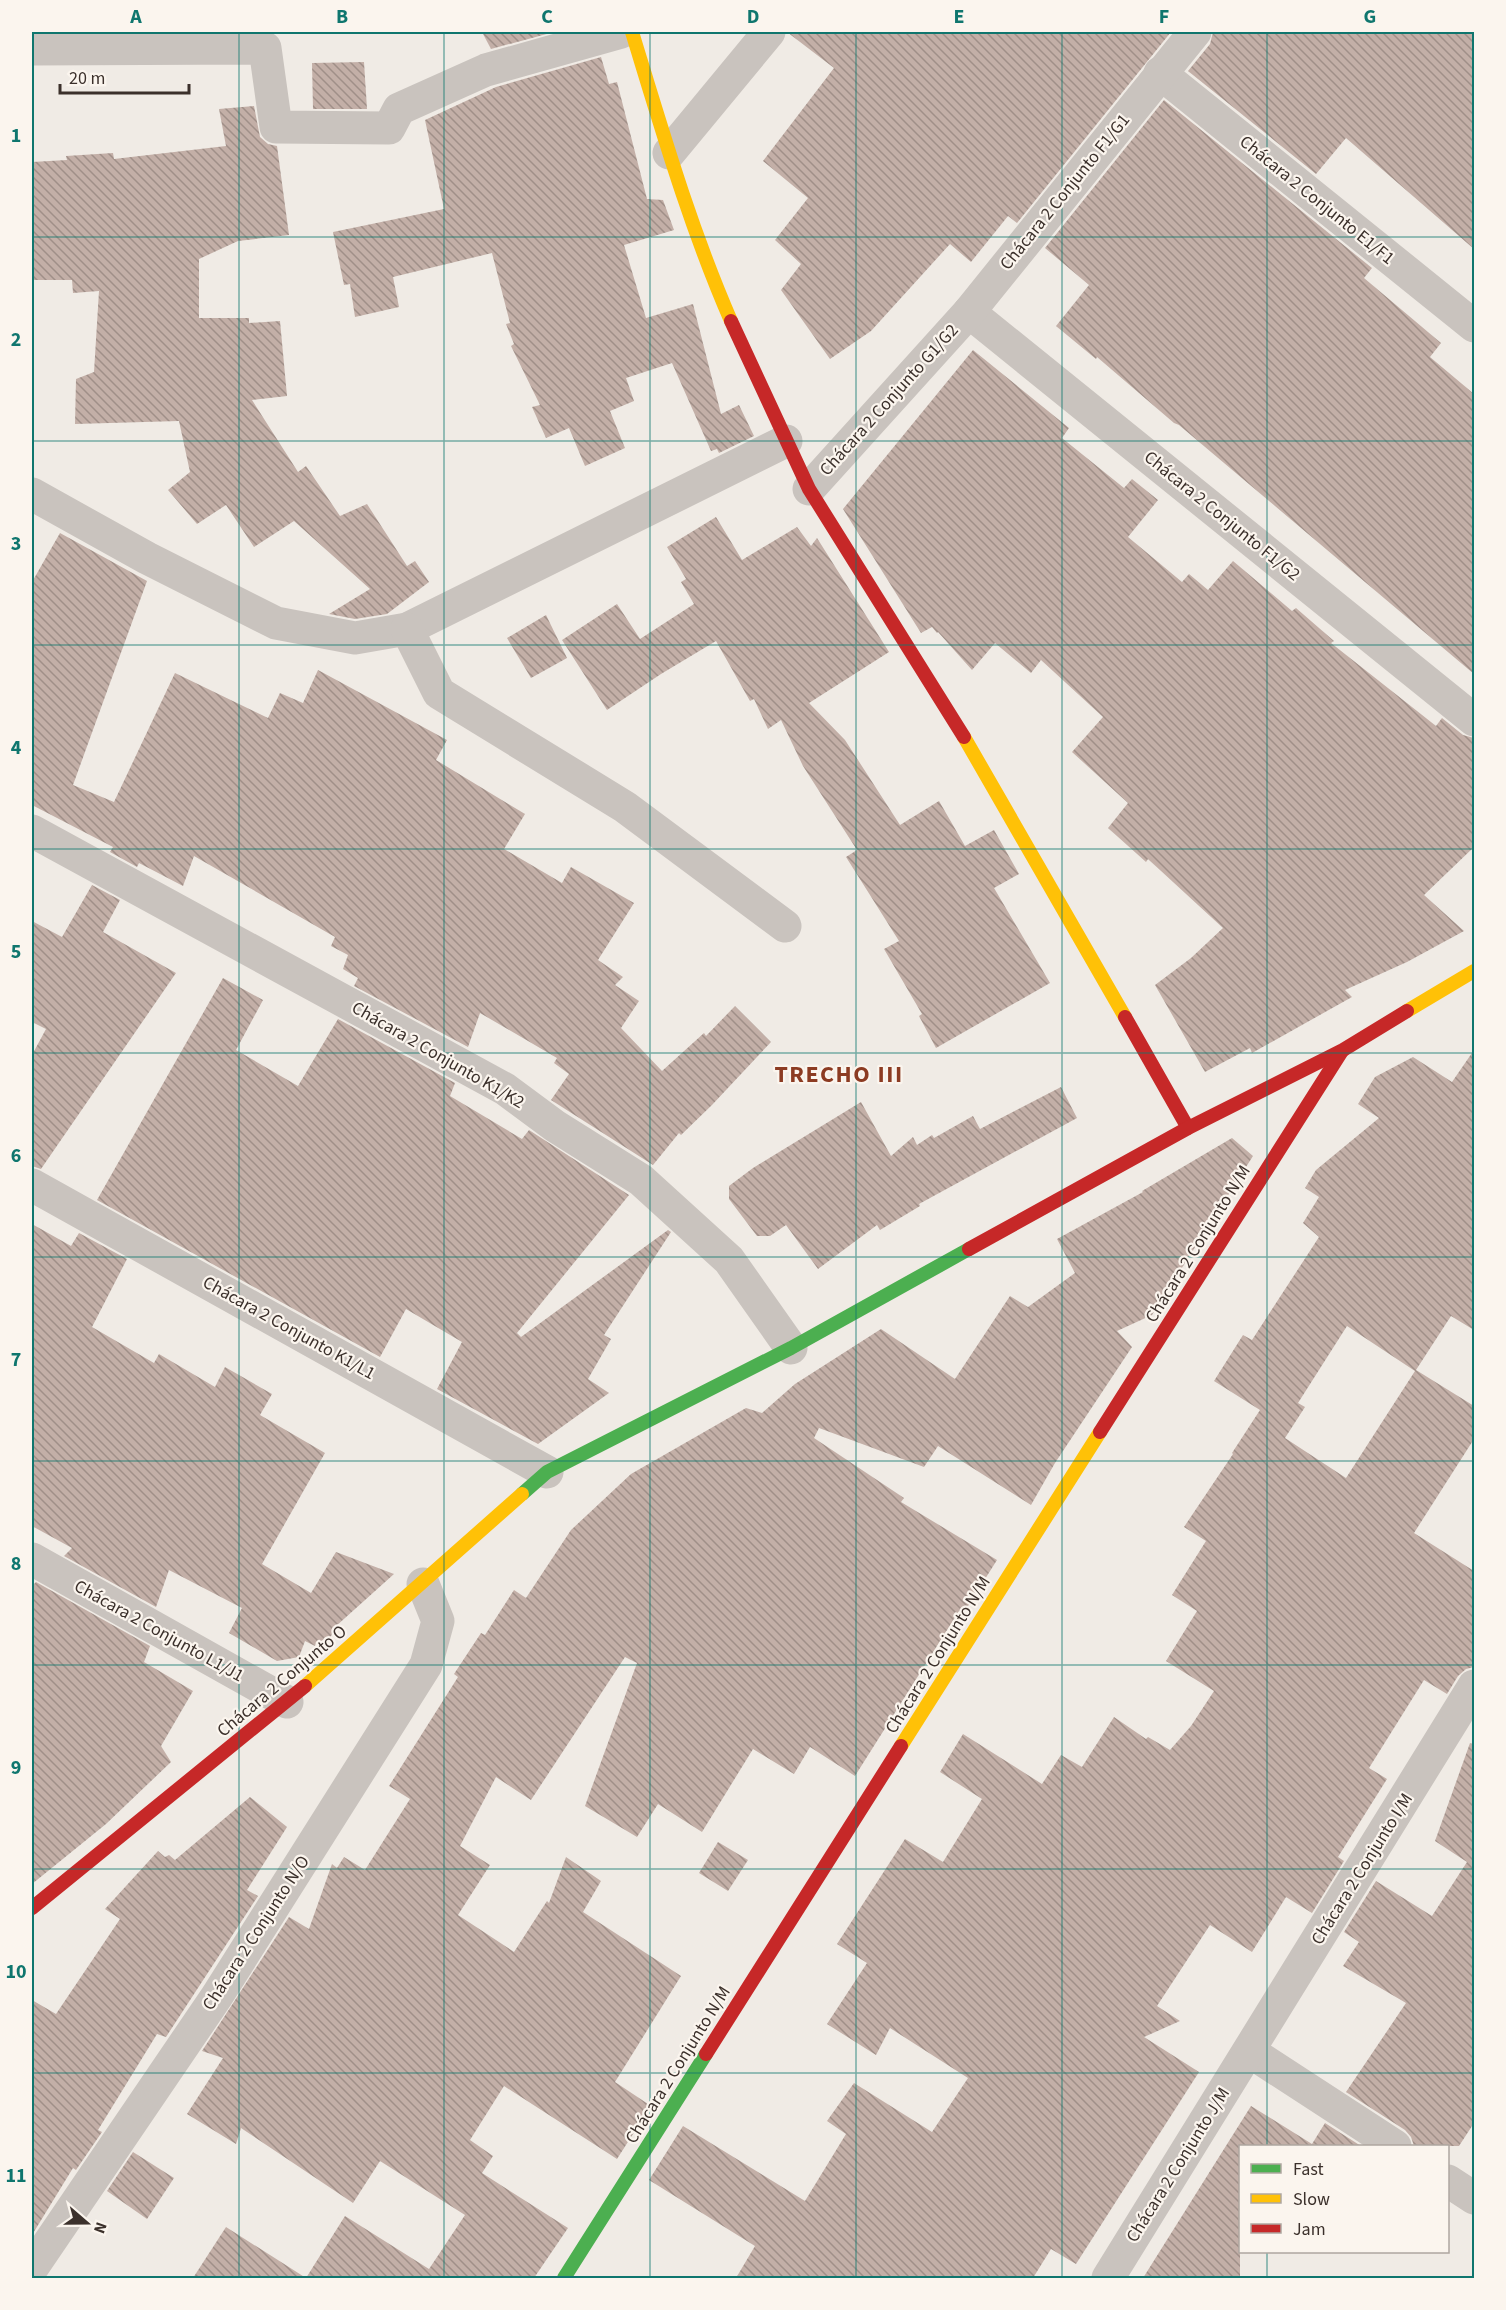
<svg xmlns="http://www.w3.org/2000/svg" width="1506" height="2310" font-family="'Source Sans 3',sans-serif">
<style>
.building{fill:url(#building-back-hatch);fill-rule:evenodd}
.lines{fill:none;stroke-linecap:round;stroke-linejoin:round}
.street{stroke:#c9c3be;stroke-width:33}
.fast{stroke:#4caf50;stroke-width:14}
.slow{stroke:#ffc107;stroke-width:14}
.jam{stroke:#c62828;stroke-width:14}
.grid{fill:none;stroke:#0f766e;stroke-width:1.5;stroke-opacity:0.55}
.labels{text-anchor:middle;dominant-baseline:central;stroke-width:4.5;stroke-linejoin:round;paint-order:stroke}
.street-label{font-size:18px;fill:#3b302b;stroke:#fbf5ee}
.district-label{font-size:24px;font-weight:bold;letter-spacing:1.5px;fill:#8c3b22;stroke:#fbf5ee}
.neatline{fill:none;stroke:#0f766e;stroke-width:2}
.grid-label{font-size:20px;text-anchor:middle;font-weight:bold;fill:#0f766e}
</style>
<defs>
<pattern id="building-back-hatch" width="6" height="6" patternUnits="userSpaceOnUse" patternTransform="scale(1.5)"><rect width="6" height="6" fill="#c3afa7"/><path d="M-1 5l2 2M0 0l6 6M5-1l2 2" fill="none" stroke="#a08f88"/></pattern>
</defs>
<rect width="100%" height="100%" fill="#f0ebe5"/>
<g class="building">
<polygon points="482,32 554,32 491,49"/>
<polygon points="787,32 1171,32 1017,223 1008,216 971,262 950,244 871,331 830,359 781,290 801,264 775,240 808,198 763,161 834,68"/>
<polygon points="1213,32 1474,32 1474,249 1346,138 1316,174 1188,71 1210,44"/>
<polygon points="601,57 609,84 617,82 647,199 663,200 674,230 624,245 646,318 693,304 721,414 739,405 754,436 719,453 717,449 711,451 672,363 626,378 634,401 610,411 625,448 585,466 569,428 546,438 532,407 540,405 511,346 514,344 506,324 510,323 492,253 393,277 399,307 355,317 350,284 344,285 333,232 444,209 425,120 496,87"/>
<polygon points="364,62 367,109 313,109 312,63"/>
<polygon points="1164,100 1372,268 1364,278 1441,343 1430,357 1474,394 1474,674 1179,425 1174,423 1097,357 1096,359 1056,326 1089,285 1045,248"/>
<polygon points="254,106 260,137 268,144 277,146 289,235 238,241 199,259 199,318 249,318 249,323 280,321 287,396 252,400 298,472 306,466 340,516 367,504 407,566 415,561 429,582 387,614 355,619 329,614 370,589 294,521 254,547 226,505 197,524 168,490 190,472 179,421 75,424 76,379 94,372 99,291 73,293 72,280 32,280 32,162 67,160 66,156 113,153 114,159 226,146 219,109"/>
<polygon points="973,350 1069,428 1062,438 1124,488 1132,479 1158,500 1128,537 1182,582 1189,574 1208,590 1233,561 1292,611 1296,608 1334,641 1331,643 1436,726 1442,718 1463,735 1474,738 1474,847 1424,895 1464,931 1407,962 1345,990 1352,997 1252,1053 1250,1048 1205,1072 1155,985 1191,958 1223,928 1148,859 1146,862 1108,828 1128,803 1072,752 1103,717 1041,660 1031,673 995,643 972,670 938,632 937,633 932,627 921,633 843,509"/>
<polygon points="716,517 742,560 797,527 811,546 817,538 889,652 809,703 845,740 900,825 939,801 965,846 994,830 1019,874 994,888 1050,983 936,1048 919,1016 922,1014 884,949 899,941 846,857 857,850 803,766 781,720 768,729 754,699 750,701 716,641 661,674 607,710 562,640 617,604 640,639 694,604 681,582 686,579 667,547"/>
<polygon points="60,533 147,581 73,785 114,802 175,673 268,718 280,693 303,703 318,670 447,740 436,760 525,814 504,849 562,883 571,867 634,903 598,960 623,977 615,985 639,1001 621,1028 662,1071 704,1033 706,1036 735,1006 771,1042 712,1105 681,1135 679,1133 653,1165 551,1100 569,1074 554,1063 557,1058 480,1013 468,1047 354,986 358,978 343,969 348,955 331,946 335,937 194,856 183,886 139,863 137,867 110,852 113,847 32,805 32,582"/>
<polygon points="546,615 567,658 531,678 507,638"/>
<polygon points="92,885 120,900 103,932 176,973 41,1169 32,1166 32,1055 46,1029 32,1022 32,921 62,937"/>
<polygon points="223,978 263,1000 236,1050 298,1086 338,1019 455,1083 450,1096 522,1139 529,1130 629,1195 517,1333 521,1337 668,1230 671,1232 604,1335 611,1339 588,1379 609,1393 538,1444 437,1389 462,1342 406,1309 380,1357 97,1200"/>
<path d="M1474,1050V1330L1451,1316L1416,1370L1474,1406V1439L1414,1533L1474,1571V1667L1466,1669L1458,1676L1447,1694L1424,1680L1369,1768L1387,1779L1338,1857L1344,1861L1312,1913L1286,1897L1252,1952L1210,1925L1157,2006L1180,2021L1144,2037L1199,2072L1076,2264L1051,2249L1033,2278H736L755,2246L649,2180L683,2126L805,2201L846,2134L827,2121L854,2083L932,2132L968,2078L890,2028L876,2055L827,2024L867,1963L837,1944L905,1839L943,1862L982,1799L940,1772L963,1734L1042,1784L1061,1755L1082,1767L1114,1717L1146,1739L1148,1737L1170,1750L1191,1726L1214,1691L1166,1661L1197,1611L1172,1595L1206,1541L1184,1527L1233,1454L1232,1453L1260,1410L1214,1381L1243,1335L1252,1340L1319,1237L1303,1223L1319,1197L1305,1188L1316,1170L1379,1118L1358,1104L1375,1077L1413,1057L1452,1082ZM1347,1326L1415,1371L1346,1478L1285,1438L1305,1407L1298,1403Z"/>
<polygon points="1061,1087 1077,1118 919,1204 920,1206 880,1230 877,1225 818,1269 786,1225 770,1236 757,1236 729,1199 729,1186 753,1168 861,1102 891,1156 913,1137 917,1145 932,1135 934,1138 973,1116 980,1129"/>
<polygon points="1232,1138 1253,1156 1152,1315 1117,1331 1132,1347 1055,1463 1031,1505 938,1446 924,1467 819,1428 814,1438 904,1498 901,1502 997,1560 963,1614 959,1611 855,1776 810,1747 794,1774 753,1749 702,1832 658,1804 637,1837 585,1806 637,1663 625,1657 531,1800 496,1777 460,1846 490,1865 458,1915 514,1952 547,1901 549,1903 566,1857 601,1881 583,1912 681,1976 615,2082 651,2106 617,2159 504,2086 470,2140 493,2156 482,2173 568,2228 534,2278 306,2278 345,2216 429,2269 465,2215 380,2161 353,2203 241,2128 236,2144 187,2114 223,2058 202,2051 289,1917 309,1929 332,1864 337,1868 344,1857 365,1870 410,1799 389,1786 458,1677 454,1674 481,1633 485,1635 514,1590 526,1598 571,1530 631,1474 746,1408 762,1413 795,1384 881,1329 955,1379 1010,1296 1028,1307 1075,1273 1057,1239 1143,1192 1142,1191"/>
<polygon points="32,1224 71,1246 79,1233 127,1259 92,1327 154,1363 159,1354 215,1387 225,1367 272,1394 260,1415 325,1453 262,1564 311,1593 336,1552 394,1574 335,1627 329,1641 324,1645 316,1642 315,1646 305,1641 299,1657 277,1661 229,1633 242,1608 169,1570 156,1607 64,1556 72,1548 32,1526"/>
<polygon points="36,1582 150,1646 144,1662 193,1691 161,1746 171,1762 106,1824 32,1884 32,1586"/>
<polygon points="1470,1743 1474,1744 1474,2123 1459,2146 1414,2146 1411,2137 1405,2130 1346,2092 1406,2003 1343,1966 1359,1942 1344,1932 1376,1881 1432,1916 1467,1862 1435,1841"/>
<polygon points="250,1797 287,1827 247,1890 258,1896 166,2037 157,2034 98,2130 102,2132 76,2170 73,2168 32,2235 32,2000 56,2014 120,1919 105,1909 158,1851 165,1857 169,1855 175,1860"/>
<polygon points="718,1842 748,1860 728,1891 699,1873"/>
<polygon points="1251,2106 1312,2144 1325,2123 1361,2146 1240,2146 1240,2278 1143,2278"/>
<polygon points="133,2152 174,2178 147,2219 107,2191"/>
<polygon points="226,2227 306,2278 193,2278"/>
</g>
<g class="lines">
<g class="street">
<polyline points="32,49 265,48 276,127 389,128 399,109 486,70 621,32"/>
<polyline points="1160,73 1474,326"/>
<polyline points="669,153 769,32"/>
<polyline points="969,312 1474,720"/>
<polyline points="809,489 969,312 1195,32"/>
<polyline points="32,494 147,558 276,623 355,638 407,629 786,441"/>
<polyline points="407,629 439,693 625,807 785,926"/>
<polyline points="32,831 505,1089 555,1126 641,1180 729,1260 791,1348"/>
<polyline points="32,1185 547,1472"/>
<polyline points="32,1559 287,1702"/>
<polyline points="1249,2051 1395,2146"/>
<polyline points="1448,2181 1474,2198"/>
<polyline points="32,2268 217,1996 426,1665 438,1621 423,1584"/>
<polyline points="1108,2278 1474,1686"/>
</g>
<g class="fast">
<polyline points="522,1494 547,1472 791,1348 969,1249"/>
<polyline points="564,2278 706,2054"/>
</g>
<g class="slow">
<path d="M632,32C662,130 690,227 731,321"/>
<polyline points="964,737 1125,1017"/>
<polyline points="1407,1011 1474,971"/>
<polyline points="305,1686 522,1494"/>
<polyline points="901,1746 1100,1432"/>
</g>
<g class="jam">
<polyline points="731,321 809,489 964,737"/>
<polyline points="1125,1017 1188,1128"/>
<polyline points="969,1249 1188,1128 1343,1050 1407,1011"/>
<polyline points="1100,1432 1342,1051"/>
<polyline points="32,1908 305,1686"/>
<polyline points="706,2054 901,1746"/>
</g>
</g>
<path class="grid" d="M239,32V2278M444,32V2278M650,32V2278M856,32V2278M1062,32V2278M1267,32V2146M32,237H1474M32,441H1474M32,645H1474M32,849H1474M32,1053H1474M32,1257H1474M32,1461H1474M32,1665H1474M32,1869H1474M32,2073H1474M1267,2252V2278"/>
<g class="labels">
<g class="street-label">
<text transform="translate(1065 192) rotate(-51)">Chácara 2 Conjunto F1/G1</text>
<text transform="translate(1317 200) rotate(39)">Chácara 2 Conjunto E1/F1</text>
<text transform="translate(889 400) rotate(-48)">Chácara 2 Conjunto G1/G2</text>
<text transform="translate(1222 516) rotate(39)">Chácara 2 Conjunto F1/G2</text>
<text transform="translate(438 1055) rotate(30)">Chácara 2 Conjunto K1/K2</text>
<text transform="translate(1198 1244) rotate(-58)">Chácara 2 Conjunto N/M</text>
<text transform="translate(289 1328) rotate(29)">Chácara 2 Conjunto K1/L1</text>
<text transform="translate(159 1631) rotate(29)">Chácara 2 Conjunto L1/J1</text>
<text transform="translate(938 1655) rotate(-58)">Chácara 2 Conjunto N/M</text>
<text transform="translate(282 1681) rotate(-40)">Chácara 2 Conjunto O</text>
<text transform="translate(1362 1869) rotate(-58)">Chácara 2 Conjunto I/M</text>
<text transform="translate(256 1933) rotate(-57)">Chácara 2 Conjunto N/O</text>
<text transform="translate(678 2065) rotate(-58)">Chácara 2 Conjunto N/M</text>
<text transform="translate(1178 2165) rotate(-58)">Chácara 2 Conjunto J/M</text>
</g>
<g class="district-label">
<text x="839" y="1074">TRECHO III</text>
</g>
</g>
<rect width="1506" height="2310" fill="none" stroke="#fbf5ee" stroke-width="66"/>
<rect x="1239" y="2145" width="210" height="108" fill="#fbf5ee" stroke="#aea6a0" stroke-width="1.5"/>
<rect x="1251" y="2164" width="30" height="9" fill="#4caf50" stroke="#aea6a0" stroke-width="1.5"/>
<text x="1293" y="2175" font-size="18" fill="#3b302b">Fast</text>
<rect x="1251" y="2194" width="30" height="9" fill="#ffc107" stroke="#aea6a0" stroke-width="1.5"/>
<text x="1293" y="2205" font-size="18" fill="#3b302b">Slow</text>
<rect x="1251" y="2224" width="30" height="9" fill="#c62828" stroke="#aea6a0" stroke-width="1.5"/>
<text x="1293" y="2235" font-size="18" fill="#3b302b">Jam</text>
<g transform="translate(87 2223) rotate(110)" stroke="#fbf5ee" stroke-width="4.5" paint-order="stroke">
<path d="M0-4.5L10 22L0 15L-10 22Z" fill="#3b302b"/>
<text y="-9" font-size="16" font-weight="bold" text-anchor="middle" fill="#3b302b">N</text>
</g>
<path d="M60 84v9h129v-9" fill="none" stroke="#3b302b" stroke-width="3"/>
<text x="69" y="84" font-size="18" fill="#3b302b" stroke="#fbf5ee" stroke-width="4.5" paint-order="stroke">20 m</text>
<rect x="33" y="33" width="1440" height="2244" class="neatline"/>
<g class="grid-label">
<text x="136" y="23">A</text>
<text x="342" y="23">B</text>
<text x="547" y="23">C</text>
<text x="753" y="23">D</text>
<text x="959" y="23">E</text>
<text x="1164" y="23">F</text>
<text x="1370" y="23">G</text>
<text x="16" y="142">1</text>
<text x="16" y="346">2</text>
<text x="16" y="550">3</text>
<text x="16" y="754">4</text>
<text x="16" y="958">5</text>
<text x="16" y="1162">6</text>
<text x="16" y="1366">7</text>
<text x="16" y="1570">8</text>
<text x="16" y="1774">9</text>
<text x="16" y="1978">10</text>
<text x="16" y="2182">11</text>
</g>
</svg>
